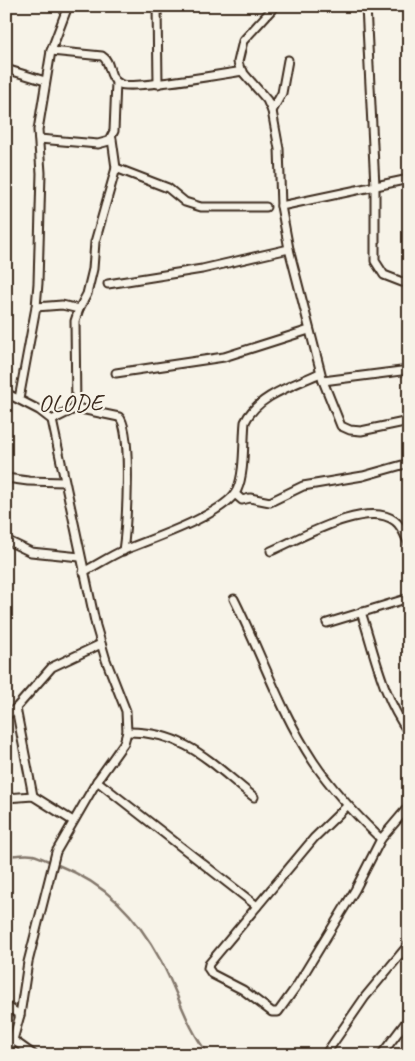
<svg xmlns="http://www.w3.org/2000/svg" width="415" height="1061" font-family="Caveat,sans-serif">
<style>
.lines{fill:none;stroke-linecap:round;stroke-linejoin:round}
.stream{stroke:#84786c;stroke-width:2.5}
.minor-casing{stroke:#3b2a1e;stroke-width:11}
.minor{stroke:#f7f3e8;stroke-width:7}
.labels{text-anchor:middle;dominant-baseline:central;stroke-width:4.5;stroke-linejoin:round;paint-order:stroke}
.quarter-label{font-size:24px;letter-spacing:1px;fill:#3b2a1e;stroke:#f7f3e8}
</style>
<rect width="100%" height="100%" fill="#f7f3e8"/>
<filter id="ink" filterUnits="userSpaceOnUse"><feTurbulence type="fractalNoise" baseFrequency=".02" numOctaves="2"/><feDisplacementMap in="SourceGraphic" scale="10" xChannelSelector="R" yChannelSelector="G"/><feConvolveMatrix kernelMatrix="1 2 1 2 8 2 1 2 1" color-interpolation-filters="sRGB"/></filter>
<g filter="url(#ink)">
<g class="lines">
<path class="stream" d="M6,856C14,856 25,853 33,855C41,857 50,862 58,865C106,884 136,915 161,961C178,992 186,1027 209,1055"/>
<g class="minor-casing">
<g id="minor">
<polyline points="157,6 158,84"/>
<polyline points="275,6 243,41 238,62 240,69 267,100 272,111 279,149 281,206 289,249 323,381 341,426 350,430 361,431 409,421"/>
<polyline points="366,6 375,186 375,261 384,275 402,282 409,283"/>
<path d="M51,51L102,56C112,62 107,78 120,84C131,90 224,74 243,71"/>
<polyline points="6,69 45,81"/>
<polyline points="272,111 282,93 288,60"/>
<polyline points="39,139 98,144 109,141 114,131 116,82"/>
<polyline points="116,168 168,188 185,202 201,207 266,207"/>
<polyline points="281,206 409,179"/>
<polyline points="108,284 202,269 289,249"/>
<polyline points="36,307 62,305 79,309 75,321 76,408"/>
<polyline points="79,309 87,294 93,269 95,242 116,168 112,139"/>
<polyline points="116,373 224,357 309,330"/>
<polyline points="323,381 409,370"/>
<polyline points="6,393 39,410 52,420 96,626 106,660 126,711 127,732 124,743 97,781 56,852 28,962 20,1015 13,1040 6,1051"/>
<polyline points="19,399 36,307 38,283 41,173 38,130 51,51 68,6"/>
<path d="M52,420L76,408L119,417C133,429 126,530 123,551"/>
<polyline points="6,478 28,481 64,482"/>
<polyline points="235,494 242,500 250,498 270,502 303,486 363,476 409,463"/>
<polyline points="6,540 31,552 80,557"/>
<path d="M271,551C299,539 367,499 395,521C402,526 405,536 409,544"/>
<path d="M83,572C97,565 110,556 124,550C149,540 226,514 237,490C245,473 243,441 245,422C258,395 295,385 320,373"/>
<path d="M234,599C261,653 280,711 313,761C332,790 356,815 381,839"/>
<path d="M361,612C375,654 382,696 409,733"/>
<polyline points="327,623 409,598"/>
<polyline points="16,708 33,796"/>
<polyline points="6,716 16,708 52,667 101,644"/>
<path d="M127,732C185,731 211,763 254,797"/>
<polyline points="97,781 257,906"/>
<polyline points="6,798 33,796 73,821"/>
<polyline points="347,806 314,838 209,964 208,968 212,974 243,990 272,1012 278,1012 296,987 355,890 381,839 409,806"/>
<polyline points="6,1006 20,1015"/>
<polyline points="13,1040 34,1055"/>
<polyline points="325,1055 365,997 409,944"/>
<polyline points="381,1055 409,1018"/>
</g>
</g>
<use href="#minor" class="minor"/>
</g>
</g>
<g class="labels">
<g class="quarter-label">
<text x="71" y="403">OLODE</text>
</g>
</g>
<rect width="415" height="1061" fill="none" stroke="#f7f3e8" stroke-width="25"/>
<rect x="12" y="12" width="390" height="1036" fill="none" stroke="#3b2a1e" stroke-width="2" filter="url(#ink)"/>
</svg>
